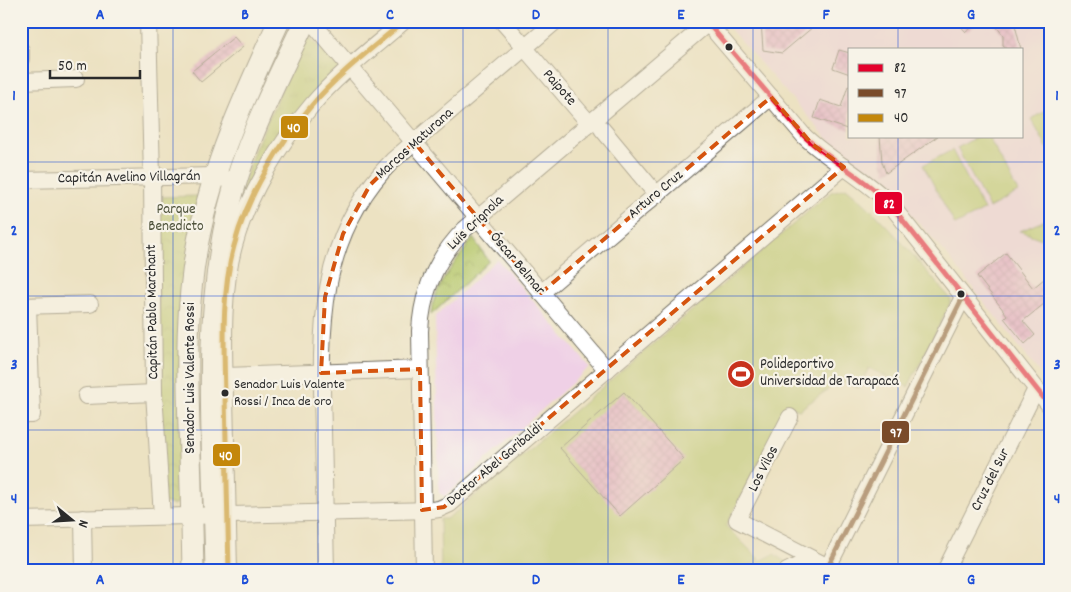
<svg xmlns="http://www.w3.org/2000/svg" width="1071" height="592" font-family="Dekko,sans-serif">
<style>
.built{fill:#efd0e6;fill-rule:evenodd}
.grass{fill:url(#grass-tufts);stroke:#70794a}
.park{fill:url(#park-crowns);stroke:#70794a}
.garden{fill:#b6c76a;stroke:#70794a}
.building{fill:url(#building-cross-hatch)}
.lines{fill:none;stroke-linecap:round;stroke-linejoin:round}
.minor-casing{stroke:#6f6b60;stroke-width:18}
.major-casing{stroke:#6f6b60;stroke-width:23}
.minor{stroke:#fff;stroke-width:16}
.major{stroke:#fff;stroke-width:21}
.bus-1-casing{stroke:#f7f3e8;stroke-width:9}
.bus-2-casing{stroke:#f7f3e8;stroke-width:9}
.bus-3-casing{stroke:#f7f3e8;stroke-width:9}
.bus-1{stroke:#e4002b;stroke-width:5}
.bus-2{stroke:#7a4b2a;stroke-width:5}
.bus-3{stroke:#c4870b;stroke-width:5}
.marked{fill:none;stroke:#d5540f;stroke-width:4;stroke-dasharray:10 6;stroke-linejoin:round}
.grid{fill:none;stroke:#1d4ed8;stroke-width:1;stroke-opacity:0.55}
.bus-dot{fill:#2b2b2b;stroke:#f7f3e8;stroke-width:2}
.labels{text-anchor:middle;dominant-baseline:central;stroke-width:4.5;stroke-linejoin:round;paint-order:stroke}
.bus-label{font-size:14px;fill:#2b2b2b;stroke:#f7f3e8;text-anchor:start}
.street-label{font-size:15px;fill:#2b2b2b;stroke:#f7f3e8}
.park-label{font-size:15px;fill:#4e523b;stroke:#f7f3e8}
.poi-label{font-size:15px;fill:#2b2b2b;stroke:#f7f3e8;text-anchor:start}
.line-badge{stroke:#f7f3e8;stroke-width:2}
.badge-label{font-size:14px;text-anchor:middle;font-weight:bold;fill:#fff}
.neatline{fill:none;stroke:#1d4ed8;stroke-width:2}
.grid-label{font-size:16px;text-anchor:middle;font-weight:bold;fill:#1d4ed8}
</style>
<defs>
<pattern id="grass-tufts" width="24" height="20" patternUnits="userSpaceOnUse" patternTransform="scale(1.25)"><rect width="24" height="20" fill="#b6c76a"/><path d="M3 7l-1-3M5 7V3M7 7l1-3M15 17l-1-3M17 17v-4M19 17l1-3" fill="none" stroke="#9dab5c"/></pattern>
<pattern id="park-crowns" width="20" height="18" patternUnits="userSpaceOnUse" patternTransform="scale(1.25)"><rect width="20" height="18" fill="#b6c76a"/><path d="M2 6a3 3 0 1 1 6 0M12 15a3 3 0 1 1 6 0" fill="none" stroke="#9dab5c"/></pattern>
<pattern id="building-cross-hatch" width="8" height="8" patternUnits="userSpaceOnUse" patternTransform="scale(1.25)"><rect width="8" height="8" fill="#e299cd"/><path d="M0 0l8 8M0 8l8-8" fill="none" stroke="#b77da7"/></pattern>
</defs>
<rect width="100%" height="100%" fill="#f7f3e8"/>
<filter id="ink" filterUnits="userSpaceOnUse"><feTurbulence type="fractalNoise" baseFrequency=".02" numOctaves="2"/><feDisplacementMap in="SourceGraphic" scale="10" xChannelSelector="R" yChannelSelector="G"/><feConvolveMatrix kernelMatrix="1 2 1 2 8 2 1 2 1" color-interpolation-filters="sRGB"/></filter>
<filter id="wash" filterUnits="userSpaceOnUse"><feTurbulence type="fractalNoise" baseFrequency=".0096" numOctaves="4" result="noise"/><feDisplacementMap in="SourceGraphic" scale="20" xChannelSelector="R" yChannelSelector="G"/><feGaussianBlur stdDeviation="1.12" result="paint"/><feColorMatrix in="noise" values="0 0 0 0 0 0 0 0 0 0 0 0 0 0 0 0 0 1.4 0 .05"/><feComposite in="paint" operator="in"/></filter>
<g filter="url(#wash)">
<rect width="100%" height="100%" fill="#ece2c2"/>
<g class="built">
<path d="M723,21H1050V386L943,250L896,198L871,173L842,155ZM850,49H1022V136H850Z"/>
<polygon points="497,259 590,367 445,496 439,493 435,317"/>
</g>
<g class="grass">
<polygon points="306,34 340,67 231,224 254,151"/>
<polygon points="1050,218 1050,242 1020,231"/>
<polygon points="774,554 791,566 781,571 741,571"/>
</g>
<g class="park">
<polygon points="198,196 199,201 185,325 180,502 173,505 164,502 155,197"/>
<path d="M473,238L489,261L431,315C433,286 457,261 473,238Z"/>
</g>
<g class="garden">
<polygon points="1050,108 1050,153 1031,119"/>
<polygon points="978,136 988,136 1018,192 989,208 957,148"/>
<polygon points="952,150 984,210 955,225 923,165"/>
<path d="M846,188C886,219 917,262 951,299L948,308L908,387L869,368L859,388L840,381L799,410L788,406L726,526L759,559L740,571H441L440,519H446L457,511L831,192Z"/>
</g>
<g id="blocks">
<g class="building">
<polygon points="761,21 820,21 782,53 763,50"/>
<polygon points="956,21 981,21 966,32"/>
<polygon points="992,21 1012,21 1015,25 1021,49 1008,49 1003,45 1003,35"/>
<polygon points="234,37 243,47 201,82 192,71"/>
<polygon points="839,50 850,53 850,74 833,68"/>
<polygon points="848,86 850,87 850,130 814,118 820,100 841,107"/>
<polygon points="880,136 938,136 886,173 882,162"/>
<polygon points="1006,253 1033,288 1050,274 1050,299 1023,321 1035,335 1025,344 1004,318 1007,315 977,276"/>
<polygon points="624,392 684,459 620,516 560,448"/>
</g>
</g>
</g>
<g filter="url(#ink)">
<use href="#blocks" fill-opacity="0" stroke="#6f6b60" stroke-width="1"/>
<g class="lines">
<g class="minor-casing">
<g id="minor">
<polyline points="148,21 152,177 154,393 162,516"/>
<polyline points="311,21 607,370"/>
<polyline points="502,21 525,47"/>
<path d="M706,21L804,136C830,161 864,177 890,204L1050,406"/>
<polyline points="21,50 21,59"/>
<polyline points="529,53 589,123"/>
<polyline points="21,81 76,79"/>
<polyline points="602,129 657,195"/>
<polyline points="21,180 214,176 226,179"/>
<polyline points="541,293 771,97"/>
<polyline points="21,306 90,304"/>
<polyline points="225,376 420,369"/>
<polyline points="86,396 154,393"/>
<polyline points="21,415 32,415 28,306"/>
<polyline points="790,417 737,520 836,571"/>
<polyline points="83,518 84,571"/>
<polyline points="21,520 432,510 439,509 450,504 844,167"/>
<polyline points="828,567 963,297"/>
<path d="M229,571C228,513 226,455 225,397C224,347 221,294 234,246C247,196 279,144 312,105C339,73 373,48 404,21"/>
<path d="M326,571C325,524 324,477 323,430C320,329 317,237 393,160L556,21"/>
<path d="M424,571L420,331C422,291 437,257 465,229L708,23"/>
<polyline points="787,571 812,559"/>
<polyline points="945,571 1036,389"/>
</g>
</g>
<g class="major-casing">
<g id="major">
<path d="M193,571C192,523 191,475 189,427C187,365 186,302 198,241C213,164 246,93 279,21"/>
<path d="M216,571C214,450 201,326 229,207C245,142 276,82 305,21"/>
</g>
</g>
<use href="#minor" class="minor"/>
<use href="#major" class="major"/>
<g class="bus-1-casing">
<path id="bus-1" d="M706,21L804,136C830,161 864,177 890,204L1050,406"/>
</g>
<g class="bus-2-casing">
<polyline id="bus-2" points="828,567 963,297"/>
</g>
<g class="bus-3-casing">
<path id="bus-3" d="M229,571C228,513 226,455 225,397C224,347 221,294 234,246C247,196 279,144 312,105C339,73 373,48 404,21"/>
</g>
<use href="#bus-1" class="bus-1"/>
<use href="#bus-2" class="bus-2"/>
<use href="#bus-3" class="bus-3"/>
</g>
</g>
<path d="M0 0H1071V592H0ZM771,97L812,144L844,167L444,507L422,510L420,369L321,373L325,297L343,234L370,185L414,142L541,293Z" fill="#ece2c2" fill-opacity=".55" fill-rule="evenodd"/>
<path class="marked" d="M771,97L812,144L844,167L444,507L422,510L420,369L321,373L325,297L343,234L370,185L414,142L541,293Z"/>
<path class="grid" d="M173,21V571M318,21V571M463,21V571M608,21V571M753,21V571M898,21V49M898,136V571M21,162H1050M21,296H1050M21,430H1050"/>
<defs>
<g id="stadium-disc" transform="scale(1.4375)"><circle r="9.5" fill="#c8321e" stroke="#f7f3e8"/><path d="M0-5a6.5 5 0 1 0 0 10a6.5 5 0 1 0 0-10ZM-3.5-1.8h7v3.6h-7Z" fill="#fff"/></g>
</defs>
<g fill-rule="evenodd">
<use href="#stadium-disc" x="741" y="374"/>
</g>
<g class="bus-dot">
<circle cx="729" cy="47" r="4.5"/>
<circle cx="961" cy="294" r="4.5"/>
<circle cx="225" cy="393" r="4.5"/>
</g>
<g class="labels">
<g class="bus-label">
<text x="234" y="385">Senador Luis Valente<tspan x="234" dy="17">Rossi / Inca de oro</tspan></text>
</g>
<g class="street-label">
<text transform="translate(559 88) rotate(49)">Paipote</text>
<text transform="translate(415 144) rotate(-42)">Marcos Maturana</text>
<text transform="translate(129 178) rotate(-1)">Capitán Avelino Villagrán</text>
<text transform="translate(656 195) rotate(-40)">Arturo Cruz</text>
<text transform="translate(476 223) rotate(-44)">Luis Crignola</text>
<text transform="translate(517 264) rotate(50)">Óscar Belmar</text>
<text transform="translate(153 312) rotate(-91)">Capitán Pablo Marchant</text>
<text transform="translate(191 378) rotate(-90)">Senador Luis Valente Rossi</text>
<text transform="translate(495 465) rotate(-40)">Doctor Abel Garibaldi</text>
<text transform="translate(764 469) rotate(-63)">Los Vilos</text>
<text transform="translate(991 480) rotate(-63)">Cruz del Sur</text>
</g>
<g class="park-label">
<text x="176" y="210">Parque<tspan x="176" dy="17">Benedicto</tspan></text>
</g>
<g class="poi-label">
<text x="760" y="365">Polideportivo<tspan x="760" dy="17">Universidad de Tarapacá</tspan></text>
</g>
</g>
<g class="line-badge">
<rect x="280" y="115" width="29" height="24" rx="5" fill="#c4870b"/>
<rect x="874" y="191" width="29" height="24" rx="5" fill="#e4002b"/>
<rect x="881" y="420" width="29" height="24" rx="5" fill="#7a4b2a"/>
<rect x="212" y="443" width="29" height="24" rx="5" fill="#c4870b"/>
</g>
<g class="badge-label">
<text x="294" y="132">40</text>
<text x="889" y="208">82</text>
<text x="896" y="437">97</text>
<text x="226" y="460">40</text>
</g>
<rect width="1071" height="592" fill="none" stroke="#f7f3e8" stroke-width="55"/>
<rect x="848" y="48" width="175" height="90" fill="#f7f3e8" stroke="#a5a39c"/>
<rect x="858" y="64" width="25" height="8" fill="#e4002b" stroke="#a5a39c"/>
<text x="894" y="72" font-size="15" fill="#2b2b2b">82</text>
<rect x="858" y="89" width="25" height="8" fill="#7a4b2a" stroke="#a5a39c"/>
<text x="894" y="98" font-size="15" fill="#2b2b2b">97</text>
<rect x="858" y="114" width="25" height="8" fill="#c4870b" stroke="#a5a39c"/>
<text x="894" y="122" font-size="15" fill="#2b2b2b">40</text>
<g transform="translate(72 520) rotate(108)" stroke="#f7f3e8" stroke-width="4" paint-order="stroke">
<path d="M0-4L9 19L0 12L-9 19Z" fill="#2b2b2b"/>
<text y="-8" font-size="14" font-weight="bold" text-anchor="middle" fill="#2b2b2b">N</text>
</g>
<path d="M50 70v8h90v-8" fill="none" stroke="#2b2b2b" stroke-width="2.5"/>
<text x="58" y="70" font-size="15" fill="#2b2b2b" stroke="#f7f3e8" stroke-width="4" paint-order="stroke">50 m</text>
<rect x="28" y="28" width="1016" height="536" class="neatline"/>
<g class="grid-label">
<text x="100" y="19">A</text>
<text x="245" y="19">B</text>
<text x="390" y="19">C</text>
<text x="536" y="19">D</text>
<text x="681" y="19">E</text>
<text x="826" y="19">F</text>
<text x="971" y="19">G</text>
<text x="14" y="100">1</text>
<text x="1057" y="100">1</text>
<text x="14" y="235">2</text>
<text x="1057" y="235">2</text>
<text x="14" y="369">3</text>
<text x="1057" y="369">3</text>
<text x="14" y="503">4</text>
<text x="1057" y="503">4</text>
<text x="100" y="584">A</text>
<text x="245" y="584">B</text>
<text x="390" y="584">C</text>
<text x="536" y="584">D</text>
<text x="681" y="584">E</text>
<text x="826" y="584">F</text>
<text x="971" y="584">G</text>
</g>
</svg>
